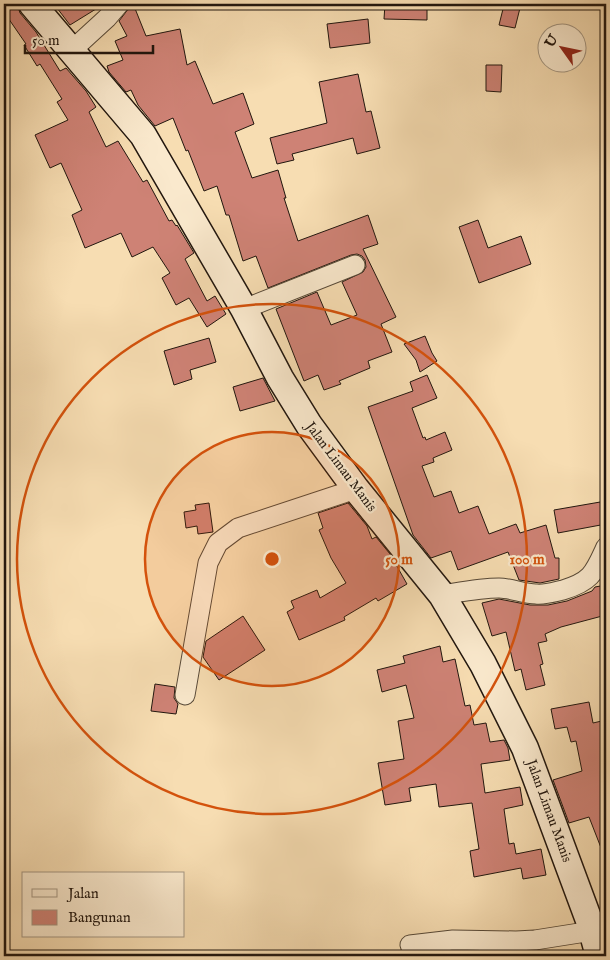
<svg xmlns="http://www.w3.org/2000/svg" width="610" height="960" font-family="'IM FELL English',serif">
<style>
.building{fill:#ce8275;stroke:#21160e}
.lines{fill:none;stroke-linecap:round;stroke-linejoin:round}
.street-casing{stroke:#564837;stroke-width:21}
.secondary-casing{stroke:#21160e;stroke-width:29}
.street{stroke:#fae9cd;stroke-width:19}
.secondary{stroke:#fae9cd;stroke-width:26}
.ring{fill:none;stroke:#d4520c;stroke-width:2.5}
.labels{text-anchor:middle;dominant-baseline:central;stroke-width:4.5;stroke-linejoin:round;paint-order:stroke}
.street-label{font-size:14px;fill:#21160e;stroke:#fae9cd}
.centre{fill:#d4520c;stroke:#fae9cd;stroke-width:2.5}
.ring-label{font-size:15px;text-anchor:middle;font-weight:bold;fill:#d4520c;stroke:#fae9cd;stroke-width:4.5;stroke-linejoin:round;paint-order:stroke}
</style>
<rect width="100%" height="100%" fill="#f7ddb2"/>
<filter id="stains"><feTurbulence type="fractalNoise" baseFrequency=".004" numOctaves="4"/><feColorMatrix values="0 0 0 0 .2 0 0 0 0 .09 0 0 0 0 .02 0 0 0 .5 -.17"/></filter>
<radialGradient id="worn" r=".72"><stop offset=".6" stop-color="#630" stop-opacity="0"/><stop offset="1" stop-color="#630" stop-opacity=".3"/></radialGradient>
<g class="building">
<polygon points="4,4 17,4 20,13 36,32 60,71 66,68 86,91 96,107 89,112 106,147 118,141 143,182 147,180 169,221 172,220 176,226 177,225 194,253 185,259 207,301 215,296 226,314 207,327 189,298 176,305 162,278 170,273 153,247 132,257 121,233 85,248 72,215 82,210 61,163 50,168 35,135 68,120 57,102 62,99 40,64 37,66 24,45 26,44 4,12"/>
<polygon points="54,4 104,4 70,25"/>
<polygon points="385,4 427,4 427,20 384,19"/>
<polygon points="504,5 520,8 515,28 499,25"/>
<polygon points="134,6 146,36 180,29 187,65 195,61 213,104 243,93 254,124 235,132 252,178 278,170 286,198 284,198 298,241 368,215 378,244 363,249 396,317 381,324 392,352 368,361 370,368 339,381 341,384 324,390 318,375 304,381 276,309 317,292 331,325 357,315 342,282 363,272 366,267 365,260 362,256 357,254 351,255 268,288 256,256 243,261 229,215 226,215 217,186 204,191 188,150 186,151 173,118 155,126 138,105 131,90 126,92 109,72 107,66 123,60 115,41 127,36 119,21 129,8"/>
<polygon points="368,19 370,43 330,48 327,24"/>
<polygon points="486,65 502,65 501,92 486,91"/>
<polygon points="358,74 366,112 371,111 380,148 357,154 353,138 292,154 294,160 277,164 270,138 327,123 319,82"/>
<polygon points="478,220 488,248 521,236 531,264 479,283 459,227"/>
<polygon points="425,336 432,353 437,361 420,372 416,360 404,344"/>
<polygon points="209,338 216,362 190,370 192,379 174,385 164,351"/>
<polygon points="427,375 437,398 412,408 423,438 425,437 426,440 445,432 452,450 433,458 434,462 422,466 434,497 451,491 459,513 478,506 489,534 516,524 520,533 546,525 555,558 559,558 559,579 540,583 519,580 508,552 458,570 451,551 431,558 413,535 368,407 413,391 410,382"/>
<polygon points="263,378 275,401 240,411 233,387"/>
<polygon points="606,501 606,524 558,533 554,510"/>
<polygon points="209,503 213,532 198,534 197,526 186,528 184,512 196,510 195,505"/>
<polygon points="348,503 367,526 372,539 376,537 390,554 407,584 378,601 376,598 344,617 345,620 299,640 287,612 294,608 291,601 317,590 320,598 346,583 331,558 319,530 323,528 318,513"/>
<polygon points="606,585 606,615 561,627 545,634 547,641 538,643 543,664 540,665 545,685 526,690 521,669 515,671 506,632 492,636 482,603 499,599 530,605 548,605 567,601 592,591 595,587"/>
<polygon points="243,616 265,650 219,680 203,657 206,641"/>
<polygon points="440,646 443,662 455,659 465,706 470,705 474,725 486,723 490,742 504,740 508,748 510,760 481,764 485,793 520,787 523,805 504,809 509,844 514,843 516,854 541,849 546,875 523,879 521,868 474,877 470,851 479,849 472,803 439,807 436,784 409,788 411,801 385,805 378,763 404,759 398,721 414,718 406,685 382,692 377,670 405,663 403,656"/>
<polygon points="155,684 175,687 174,698 178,704 176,714 151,711"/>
<polygon points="589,702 593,723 606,720 606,858 605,858 589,817 569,823 553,780 582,771 576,741 571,742 567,727 555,729 551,709"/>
</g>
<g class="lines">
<g class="street-casing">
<g id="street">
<polyline points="71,51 107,18 119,4"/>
<polyline points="244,309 355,265"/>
<path d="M442,595C461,592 480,588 499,588C511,588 524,594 536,594C545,595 554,592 563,590C592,581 594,573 606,547"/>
<polyline points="185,695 208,563 218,543 238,528 356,489"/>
<polyline points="410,945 453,940 516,941 535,940 592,931"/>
</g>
</g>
<g class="secondary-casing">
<polyline id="secondary" points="32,4 143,135 244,309 280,378 309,425 356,489 442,595 483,664 525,748 590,923 599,956"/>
</g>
<use href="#street" class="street"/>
<use href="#secondary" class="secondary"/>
</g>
<circle cx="272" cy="559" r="127" fill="#d4520c" fill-opacity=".12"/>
<g class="ring">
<circle cx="272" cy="559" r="127"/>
<circle cx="272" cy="559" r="255"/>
</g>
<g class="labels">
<g class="street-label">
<text transform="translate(341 467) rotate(53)">Jalan Limau Manis</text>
<text transform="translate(549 811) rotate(70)">Jalan Limau Manis</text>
</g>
</g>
<circle cx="272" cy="559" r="8" class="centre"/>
<g class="ring-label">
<text x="399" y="564">50 m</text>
<text x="527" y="564">100 m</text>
</g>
<rect width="610" height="960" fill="none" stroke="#f7ddb2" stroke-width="20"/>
<rect x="5" y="5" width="600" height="950" fill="none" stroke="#21160e" stroke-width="2.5"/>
<rect x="10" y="10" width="590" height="940" fill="none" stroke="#21160e"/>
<rect x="22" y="872" width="162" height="65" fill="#fae9cd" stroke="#a39581"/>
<rect x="32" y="889" width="25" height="8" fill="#fae9cd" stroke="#a39581"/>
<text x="68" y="898" font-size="15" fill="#21160e">Jalan</text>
<rect x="32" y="910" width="25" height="15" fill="#ce8275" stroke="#a39581"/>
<text x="68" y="922" font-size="15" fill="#21160e">Bangunan</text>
<g transform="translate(562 48) rotate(303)"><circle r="24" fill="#fae9cd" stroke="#a39581"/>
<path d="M0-4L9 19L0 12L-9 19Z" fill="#8f2418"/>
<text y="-8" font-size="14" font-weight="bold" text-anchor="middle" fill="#21160e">U</text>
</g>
<path d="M25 45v8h128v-8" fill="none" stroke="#21160e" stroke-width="2.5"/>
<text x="32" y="45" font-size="15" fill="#21160e" stroke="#fae9cd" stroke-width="4" paint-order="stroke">50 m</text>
<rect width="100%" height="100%" filter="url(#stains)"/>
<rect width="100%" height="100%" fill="url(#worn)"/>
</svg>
